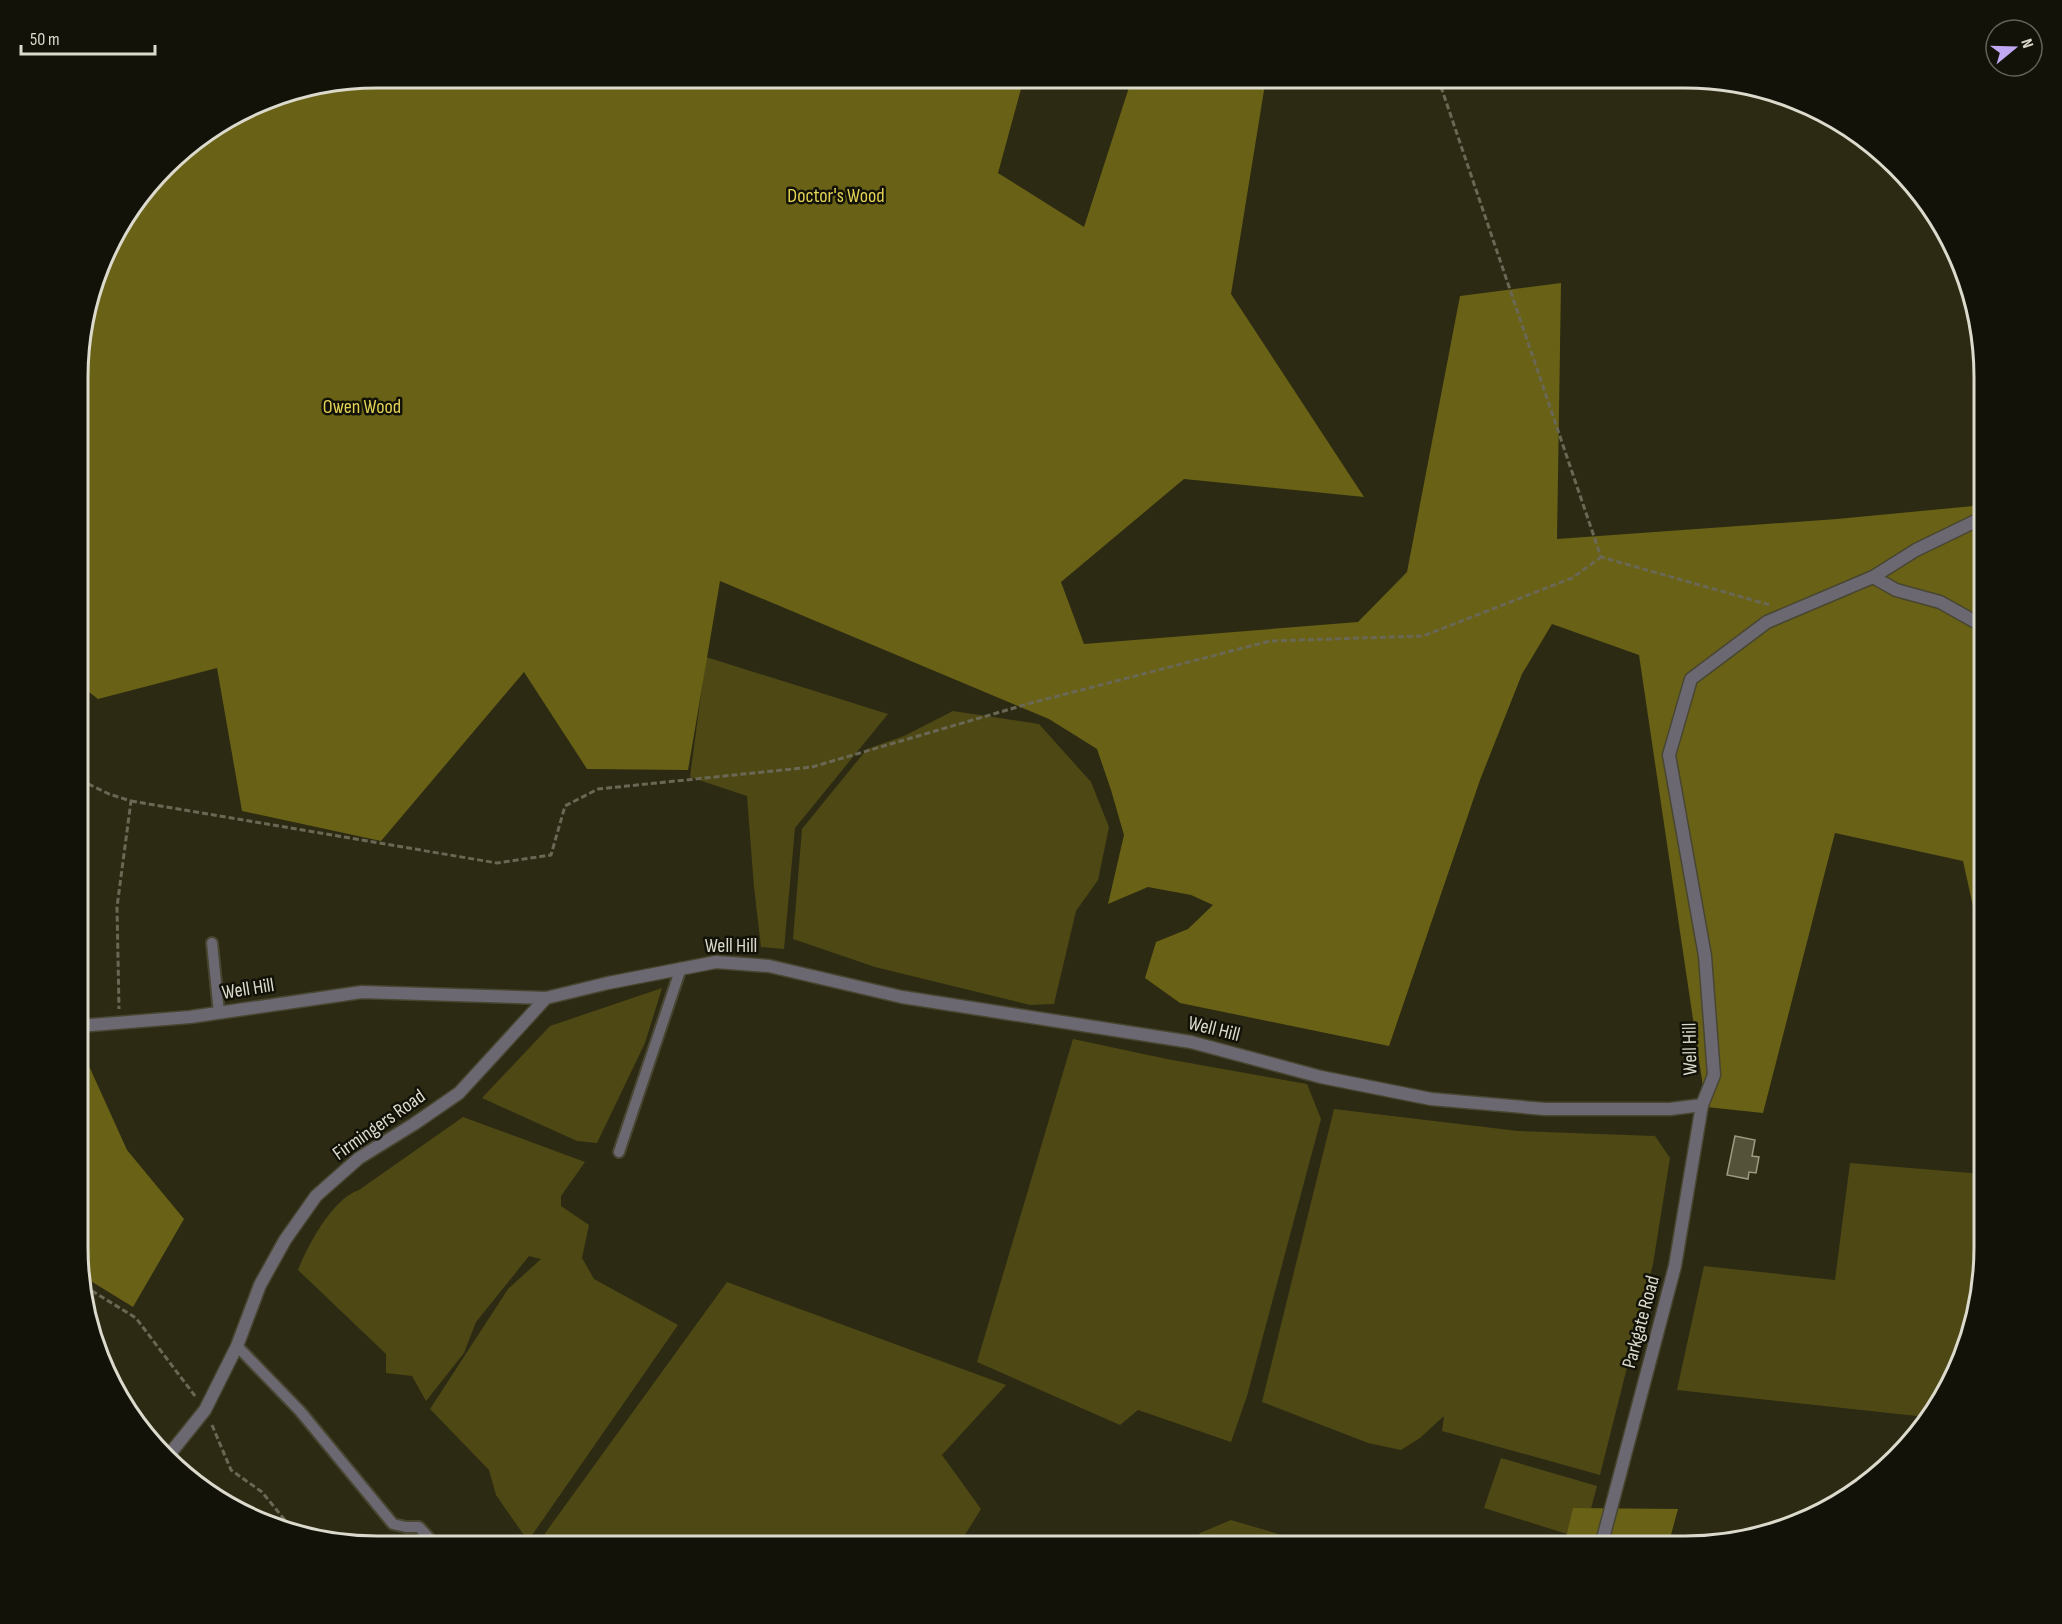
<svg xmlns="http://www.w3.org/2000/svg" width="2062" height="1624" font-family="'Sofia Sans Condensed',sans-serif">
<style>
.green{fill:#4e4815}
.forest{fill:#696116}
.building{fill:#55523a;stroke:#9d9a80;stroke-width:1.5}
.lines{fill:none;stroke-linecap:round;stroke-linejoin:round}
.service-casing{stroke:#484631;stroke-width:14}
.minor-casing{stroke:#484631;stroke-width:15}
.path{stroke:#6a6855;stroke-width:3;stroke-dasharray:6 3;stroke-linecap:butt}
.service{stroke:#6b6872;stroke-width:10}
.minor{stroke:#6b6872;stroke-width:12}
.labels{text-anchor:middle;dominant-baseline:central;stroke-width:5;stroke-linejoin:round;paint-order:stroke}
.park-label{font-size:20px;fill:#e2d355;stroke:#131208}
.street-label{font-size:20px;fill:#dbdacc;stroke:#131208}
.rim{fill:none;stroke:#dbdacc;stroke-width:3}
</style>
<rect width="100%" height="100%" fill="#2c2a13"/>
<g class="green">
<polygon points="706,657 888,714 795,828 784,949 761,947 754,887 747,796 690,777"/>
<polygon points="953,711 1039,724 1091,782 1109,827 1098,880 1076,911 1054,1004 1030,1005 875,967 793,939 802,829 867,749 904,736"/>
<polygon points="662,988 645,1043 597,1143 577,1141 482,1098 550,1026"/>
<polygon points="1073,1039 1167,1059 1307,1084 1321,1119 1247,1396 1231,1442 1138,1410 1120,1425 977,1362"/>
<polygon points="1334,1109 1518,1131 1655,1136 1670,1158 1653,1264 1600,1475 1442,1431 1444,1416 1420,1438 1401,1450 1368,1443 1262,1402"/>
<path d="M463,1117L585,1162L561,1196V1206L589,1225L582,1258L594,1279L678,1325L528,1541L496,1495L489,1470L430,1409L508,1289L541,1259L529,1256L476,1322L464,1353L426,1401L412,1376L386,1373V1354L298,1270C308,1245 332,1199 359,1190Z"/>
<polygon points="1850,1163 1983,1174 1983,1266 1961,1361 1926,1417 1677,1390 1704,1266 1835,1280"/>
<polygon points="727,1282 1006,1385 942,1455 981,1509 958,1546 540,1545 538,1543"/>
<polygon points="1501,1458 1597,1486 1583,1539 1484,1508"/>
<polygon points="1231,1520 1319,1546 1194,1546 1200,1533"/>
</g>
<g class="forest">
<polygon points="378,78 1024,78 998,173 1084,227 1132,78 1266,78 1231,294 1364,497 1184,479 1061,582 1084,644 1358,622 1407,572 1460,296 1561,283 1557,539 1837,519 1984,505 1984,956 1963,861 1835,833 1763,1113 1706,1107 1639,655 1552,624 1522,674 1480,780 1389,1046 1180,1003 1145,978 1156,942 1188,929 1213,905 1191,895 1148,887 1108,904 1124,835 1111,790 1097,749 1049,719 720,581 688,770 587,769 524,672 381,841 242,811 217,668 98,699 80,685 81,338 118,228 180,152 281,94"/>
<polygon points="79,1044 127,1150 184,1219 133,1307 81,1275 79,1266"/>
<polygon points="1983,1073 1983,1166 1975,1165"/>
<polygon points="1573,1508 1678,1509 1668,1546 1564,1546"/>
</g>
<polygon class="building" points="1735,1136 1755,1140 1752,1156 1759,1157 1756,1173 1749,1172 1748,1179 1727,1175"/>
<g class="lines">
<g class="service-casing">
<g id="service">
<polyline points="212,943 219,1013"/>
<polyline points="619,1152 681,968"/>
<polyline points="237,1346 300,1411 393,1524 406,1527 419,1527 429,1538"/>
</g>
</g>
<g class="minor-casing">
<g id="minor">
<polyline points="1873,577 1896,590 1940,602 1981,625 1984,628"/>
<polyline points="79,1026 190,1017 362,992 546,998 608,983 716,962 769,966 902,997 1191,1042 1321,1077 1431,1099 1545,1109 1670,1109 1702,1105 1714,1075 1705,956 1669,755 1691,679 1767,622 1873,577 1916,550 1984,517"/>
<polyline points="168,1456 205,1410 237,1346 260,1285 285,1240 316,1196 359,1158 414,1124 459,1093 546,998"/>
<polyline points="1601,1546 1675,1266 1702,1105"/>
</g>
</g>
<g class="path">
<polyline points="1438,78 1601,557 1770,605"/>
<polyline points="80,780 109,794 131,801 117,907 119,1009"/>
<polyline points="131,801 497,863 551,855 565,806 598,789 812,767 1031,703 1270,641 1423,636 1572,578 1601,557"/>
<polyline points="84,1286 136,1318 195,1396"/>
<polyline points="212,1425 231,1470 262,1492 293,1530"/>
</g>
<use href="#service" class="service"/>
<use href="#minor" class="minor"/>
</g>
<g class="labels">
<g class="park-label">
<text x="836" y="196">Doctor's Wood</text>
<text x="362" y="407">Owen Wood</text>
</g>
<g class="street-label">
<text x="731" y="946">Well Hill</text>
<text transform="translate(248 989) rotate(-9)">Well Hill</text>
<text transform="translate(1214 1029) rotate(14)">Well Hill</text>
<text transform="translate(1690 1049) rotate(-91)">Well Hill</text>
<text transform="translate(379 1125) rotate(-35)">Firmingers Road</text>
<text transform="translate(1641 1322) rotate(-75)">Parkgate Road</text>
</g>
</g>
<path d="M0 0H2062V1624H0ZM377 88H1685A289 289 0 0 1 1974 377V1247A289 289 0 0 1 1685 1536H377A289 289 0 0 1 88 1247V377A289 289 0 0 1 377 88Z" fill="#131208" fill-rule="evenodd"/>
<path class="rim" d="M377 88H1685A289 289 0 0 1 1974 377V1247A289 289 0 0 1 1685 1536H377A289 289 0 0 1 88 1247V377A289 289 0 0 1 377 88Z"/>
<g transform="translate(2014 48) rotate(71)"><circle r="28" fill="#131208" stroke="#636256" stroke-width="1.5"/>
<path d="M0-4.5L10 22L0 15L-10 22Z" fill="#c0a8f3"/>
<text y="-9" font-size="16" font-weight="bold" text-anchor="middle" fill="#dbdacc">N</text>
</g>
<path d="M21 45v9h134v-9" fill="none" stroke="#dbdacc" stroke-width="3"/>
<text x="30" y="45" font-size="18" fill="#dbdacc" stroke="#131208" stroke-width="4.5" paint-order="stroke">50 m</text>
</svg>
